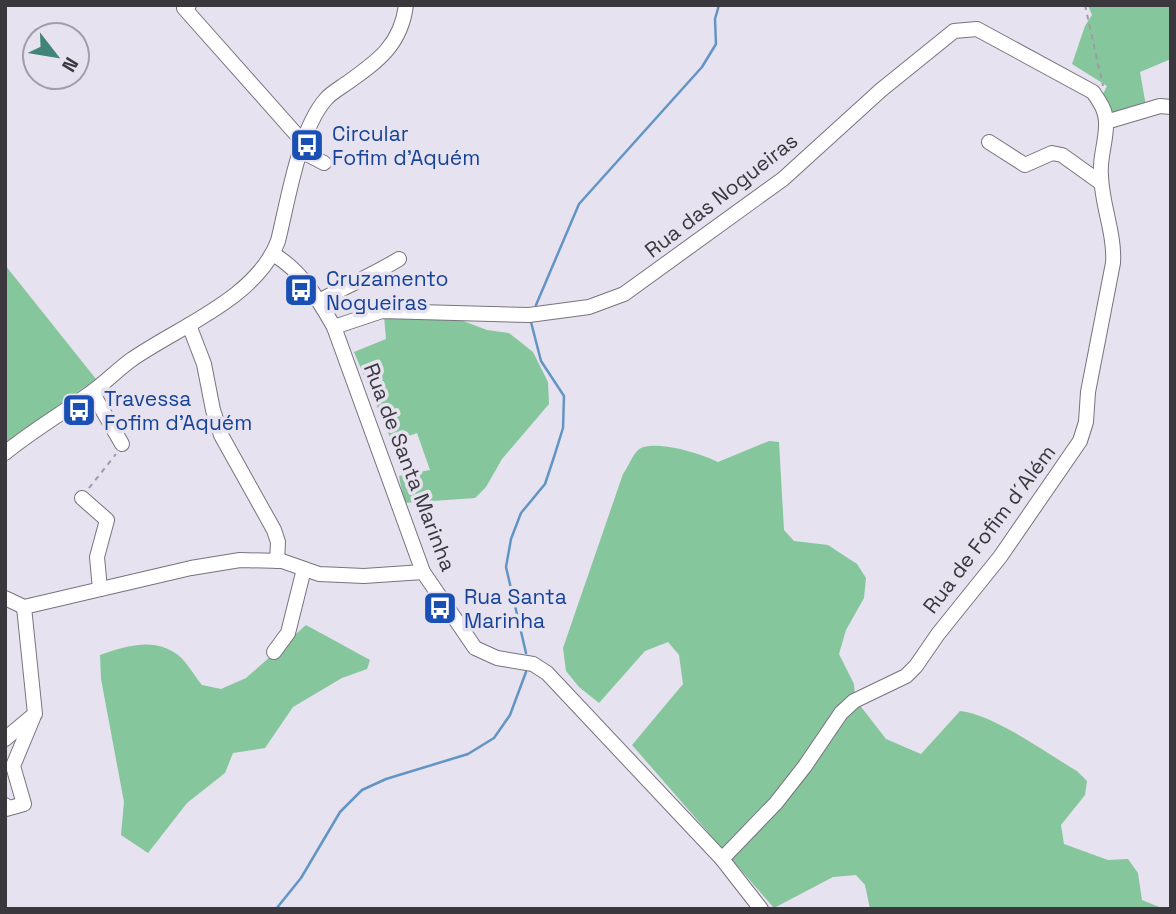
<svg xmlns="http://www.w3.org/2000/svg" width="1176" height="914" font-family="'Space Grotesk',sans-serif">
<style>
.forest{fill:#85c69c}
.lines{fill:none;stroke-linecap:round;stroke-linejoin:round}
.stream{stroke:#6295c4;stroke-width:2.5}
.minor-casing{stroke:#78737e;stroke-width:16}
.path{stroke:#9e9ba4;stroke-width:2;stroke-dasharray:5 5;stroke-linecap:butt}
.minor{stroke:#fff;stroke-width:14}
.labels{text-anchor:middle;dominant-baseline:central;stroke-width:7;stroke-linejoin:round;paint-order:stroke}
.transit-label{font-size:21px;fill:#164399;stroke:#e7e2ef;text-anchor:start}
.street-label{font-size:21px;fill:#3a383d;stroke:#e7e2ef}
</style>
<rect width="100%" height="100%" fill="#e7e2ef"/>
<g class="forest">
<polygon points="1088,5 1171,5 1171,59 1140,72 1146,106 1116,116 1101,98 1107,86 1072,64 1085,26 1092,15"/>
<polygon points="5,265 96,379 5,443"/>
<polygon points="384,316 458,319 487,330 509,333 533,352 548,382 549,404 502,459 486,487 475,498 404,503 399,476 430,470 417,433 392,442 354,352 386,339"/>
<path d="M769,441L779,442L784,530L794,541L828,545L857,564L866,578L864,598L846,630L839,654L854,684L855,699L886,739L921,754L960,711C995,715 1046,753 1077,771L1087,781L1085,795L1061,825L1064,844L1108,860L1128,859L1138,873L1142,900L1164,909H870L865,885L856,875L833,877L774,908L632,745L683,684L679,655L668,642L645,651L599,703L579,687L566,671L563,648L623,474C628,467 632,456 638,450C652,438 703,454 718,462Z"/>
<path d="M306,625L370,660L367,669L342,678L293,707L265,748L233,753L225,773L187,803L148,853L121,835L124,802L101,679L100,655C127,646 153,637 178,655C187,662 195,677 202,685L221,689L246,678Z"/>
</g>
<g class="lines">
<g class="stream">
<polyline points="536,305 579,204 702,67 716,44 715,19 719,5"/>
<polyline points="526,653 506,567 511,539 521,513 545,484 554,457 563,428 564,396 541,361 531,322"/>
<polyline points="276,909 301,878 340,812 362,790 386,779 468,754 494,738 510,715 526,672"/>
</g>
<g class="minor-casing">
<g id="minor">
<polyline points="189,5 184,8 303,142"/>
<polyline points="1106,122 1160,106 1171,107"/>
<polyline points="989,142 1025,165 1052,153 1062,155 1101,183"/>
<polyline points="301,151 324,163"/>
<path d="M273,254C302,271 318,299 334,327L423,572L475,648L497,658L533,664L547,673L722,859L761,909"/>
<path d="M319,301C346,286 373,275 399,259"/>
<polyline points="189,325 204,364 213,410 221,435 274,530 278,542 277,561"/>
<path d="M334,327L382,311L529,315L589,307L624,294L783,179L881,90L954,31L977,29L1093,92C1099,101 1106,110 1106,122C1107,140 1099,158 1101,176C1102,206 1115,234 1113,263L1088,392L1086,422L1080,441L1000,557L938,634L916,666L906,676L854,701L841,713L805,766L776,803L722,859"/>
<polyline points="92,392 122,444"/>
<path d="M5,453C32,431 61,414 89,394C104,384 116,371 131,360C178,327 257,298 278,241C288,201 299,129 326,99C331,93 340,88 347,83C378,61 401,45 406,5"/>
<polyline points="82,498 107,520 97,557 100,589"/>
<polyline points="5,598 24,607 191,568 240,560 282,561 319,574 364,576 423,572"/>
<polyline points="274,652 288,633 304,569"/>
<polyline points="5,739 35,714 24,607"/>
<polyline points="5,805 6,809 24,804 13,766 33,718"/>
</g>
</g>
<g class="path">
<polyline points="1085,5 1103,86"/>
<polyline points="89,488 116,454"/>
</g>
<use href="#minor" class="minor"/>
</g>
<defs>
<g id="bus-square" transform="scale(1.75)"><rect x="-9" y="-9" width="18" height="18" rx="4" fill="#1a4fb4" stroke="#e7e2ef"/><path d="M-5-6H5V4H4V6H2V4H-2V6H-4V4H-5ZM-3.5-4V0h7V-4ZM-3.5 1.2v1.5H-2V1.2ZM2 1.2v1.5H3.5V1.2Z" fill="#fff"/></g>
</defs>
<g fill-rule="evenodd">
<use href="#bus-square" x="307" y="145"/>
<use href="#bus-square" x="301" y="290"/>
<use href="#bus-square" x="79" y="410"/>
<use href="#bus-square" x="440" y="608"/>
</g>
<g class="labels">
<g class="transit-label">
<text x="332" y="133">Circular<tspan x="332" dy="24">Fofim d'Aquém</tspan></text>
<text x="326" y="278">Cruzamento<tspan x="326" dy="24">Nogueiras</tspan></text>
<text x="104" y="398">Travessa<tspan x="104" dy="24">Fofim d'Aquém</tspan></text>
<text x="464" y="596">Rua Santa<tspan x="464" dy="24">Marinha</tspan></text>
</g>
<g class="street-label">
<text transform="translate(721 195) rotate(-38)">Rua das Nogueiras</text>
<text transform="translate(410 467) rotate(69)">Rua de Santa Marinha</text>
<text transform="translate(989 529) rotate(-53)">Rua de Fofim d´Além</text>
</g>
</g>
<rect width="1176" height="914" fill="none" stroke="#3a383d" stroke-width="14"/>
<g transform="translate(56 56) rotate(121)"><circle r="33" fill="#e7e2ef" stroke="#a29ea8" stroke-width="2"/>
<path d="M0-5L12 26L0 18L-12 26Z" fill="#418578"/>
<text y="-10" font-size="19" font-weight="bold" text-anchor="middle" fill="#3a383d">N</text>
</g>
</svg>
